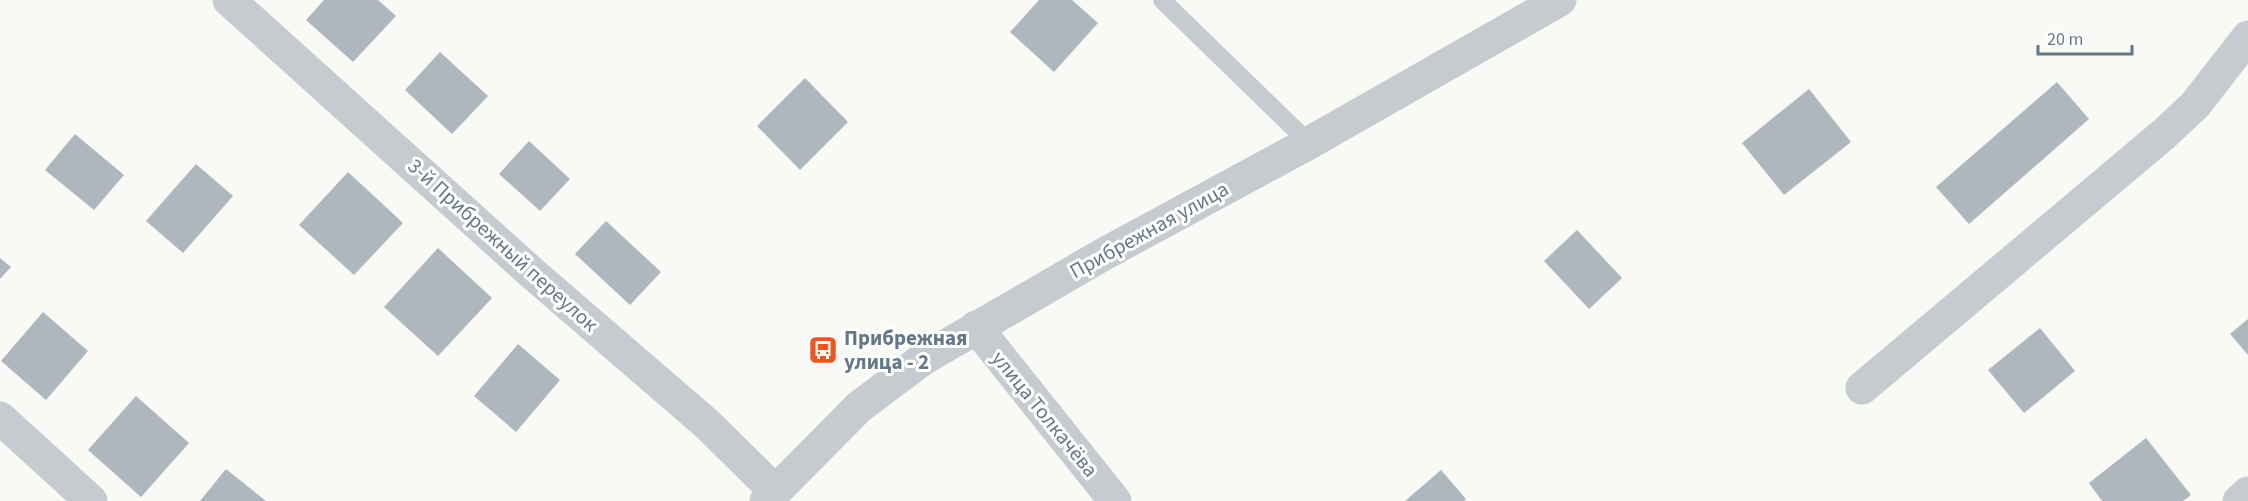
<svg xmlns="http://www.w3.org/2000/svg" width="2248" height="501" font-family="'Source Sans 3',sans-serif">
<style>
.building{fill:#afb7be}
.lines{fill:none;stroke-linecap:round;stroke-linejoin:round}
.service{stroke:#c6cbcf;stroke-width:18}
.minor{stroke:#c6cbcf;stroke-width:33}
.tertiary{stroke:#c6cbcf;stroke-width:33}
.labels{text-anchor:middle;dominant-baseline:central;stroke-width:6;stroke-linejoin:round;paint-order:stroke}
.street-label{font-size:21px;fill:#65788a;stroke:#fff}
.poi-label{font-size:21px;font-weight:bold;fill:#65788a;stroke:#fff;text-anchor:start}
</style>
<rect width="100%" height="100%" fill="#f9f9f6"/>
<g class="building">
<polygon points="324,0 378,0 396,16 353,62 306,20"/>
<polygon points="1039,0 1072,0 1098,23 1054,72 1010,32"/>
<polygon points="440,52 488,96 452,134 405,90"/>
<polygon points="805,78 848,122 800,170 757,126"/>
<polygon points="2057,82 2089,119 1969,224 1936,187"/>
<polygon points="1809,89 1851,142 1784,195 1742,143"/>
<polygon points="75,134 124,175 94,210 45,170"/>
<polygon points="529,141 570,179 540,211 499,174"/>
<polygon points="196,164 233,196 183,253 146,221"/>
<polygon points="348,172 403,223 354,275 299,225"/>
<polygon points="606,221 661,272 630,305 575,254"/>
<polygon points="1577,230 1622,278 1589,309 1544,261"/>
<polygon points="438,248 492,298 438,356 384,307"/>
<polygon points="0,258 11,267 0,279"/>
<polygon points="43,312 88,351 46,400 1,361"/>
<polygon points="2248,319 2248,355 2230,334"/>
<polygon points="2040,328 2075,371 2024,413 1988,370"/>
<polygon points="518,344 560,380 516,432 474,396"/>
<polygon points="136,396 189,443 141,497 88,450"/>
<polygon points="2146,438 2191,495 2183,501 2102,501 2089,483"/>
<polygon points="226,469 266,501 200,501"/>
<polygon points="1441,470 1466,499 1464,501 1405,501"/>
</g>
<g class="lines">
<polyline class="service" points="1162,0 1309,143"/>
<g class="minor">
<polyline points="229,0 532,273 707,424 775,491"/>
<polyline points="1862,388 2164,134 2195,105 2248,37"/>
<polyline points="0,418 91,501"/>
<polyline points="2239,501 2248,493"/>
</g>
<g class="tertiary">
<polyline points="976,327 1115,501"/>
<polyline points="766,501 859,407 923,359 1104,254 1309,143 1560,0"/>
</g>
</g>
<defs>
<g id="bus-square" transform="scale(1.5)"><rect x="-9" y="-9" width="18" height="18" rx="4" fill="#f4541b" stroke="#fff"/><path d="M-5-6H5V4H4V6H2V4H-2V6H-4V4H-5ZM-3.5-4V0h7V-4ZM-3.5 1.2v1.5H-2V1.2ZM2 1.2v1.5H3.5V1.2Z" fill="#fff"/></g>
</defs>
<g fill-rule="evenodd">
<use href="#bus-square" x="823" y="350"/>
</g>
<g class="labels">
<g class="street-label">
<text transform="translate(1149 230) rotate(-29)">Прибрежная улица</text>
<text transform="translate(503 245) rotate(42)">3-й Прибрежный переулок</text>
<text transform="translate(1045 414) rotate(51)">улица Толкачёва</text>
</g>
<g class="poi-label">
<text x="844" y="338">Прибрежная<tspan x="844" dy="24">улица - 2</tspan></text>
</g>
</g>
<path d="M2038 45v9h94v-9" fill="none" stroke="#65788a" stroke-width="3"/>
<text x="2047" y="45" font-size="18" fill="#65788a" stroke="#ffffff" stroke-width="4.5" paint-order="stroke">20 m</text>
</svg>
